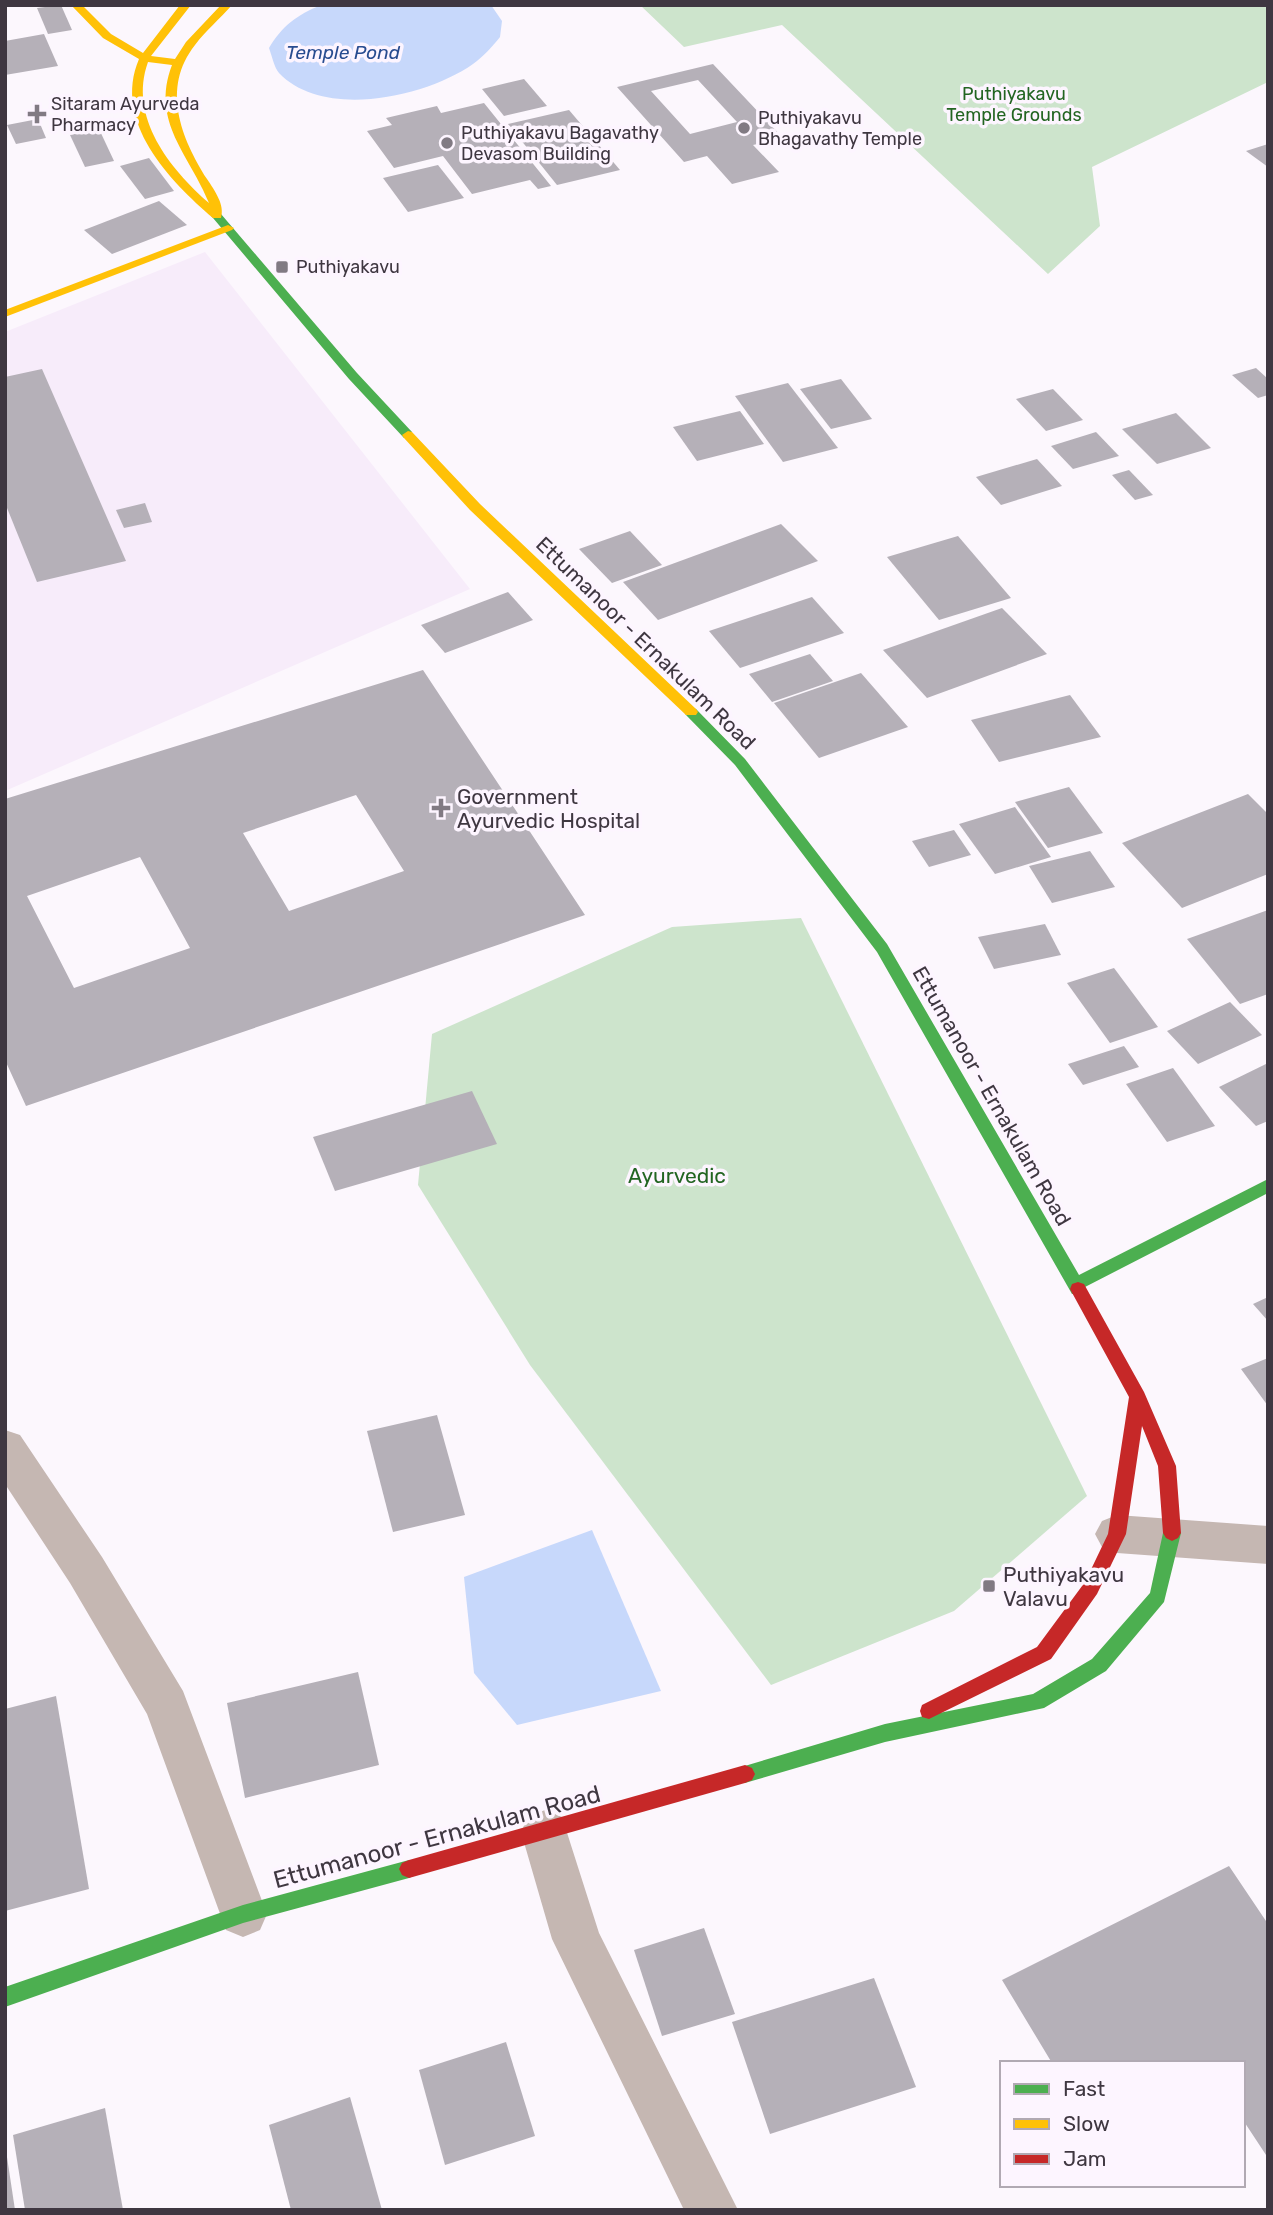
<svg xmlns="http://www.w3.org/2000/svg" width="1273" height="2215" font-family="Rubik,sans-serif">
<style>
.built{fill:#f7ecfa}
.green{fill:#cde4cc}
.water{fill:#c7d8fb}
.building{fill:#b5b0b8;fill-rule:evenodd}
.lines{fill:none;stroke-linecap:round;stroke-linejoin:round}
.street{fill:#c5b7b2;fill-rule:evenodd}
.fast{fill:#4caf50;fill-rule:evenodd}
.slow{fill:#ffc107;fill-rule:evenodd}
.jam{fill:#c62828;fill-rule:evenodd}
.poi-dot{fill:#817a83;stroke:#fdf5ff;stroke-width:2.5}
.labels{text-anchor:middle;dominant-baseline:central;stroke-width:7;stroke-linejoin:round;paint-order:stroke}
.far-park-label{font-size:18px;fill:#236522;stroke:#fdf5ff}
.far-poi-label{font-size:18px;fill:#3f3741;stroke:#fdf5ff;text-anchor:start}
.far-water-label{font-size:19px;font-style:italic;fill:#284c90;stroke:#fdf5ff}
.street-label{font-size:21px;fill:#3f3741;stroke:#fdf5ff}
.poi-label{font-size:21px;fill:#3f3741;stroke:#fdf5ff;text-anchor:start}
.park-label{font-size:21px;fill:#236522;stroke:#fdf5ff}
.near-street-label{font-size:24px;fill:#3f3741;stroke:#fdf5ff}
</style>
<rect width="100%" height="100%" fill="#fcf7fd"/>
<polygon class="built" points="205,252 470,589 5,791 5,332"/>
<g class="green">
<polygon points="640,5 1268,5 1268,82 1092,167 1100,226 1048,274 782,25 684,47"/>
<polygon points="801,918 1087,1496 954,1611 771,1685 530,1365 418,1185 432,1034 672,927"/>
</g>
<g class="water">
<path d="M321,5H491L502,21L500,37C492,47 484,56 473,64C426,97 324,120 279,73C274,67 272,56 269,48C282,26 297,15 321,5Z"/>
<polygon points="592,1530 661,1691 517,1725 474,1673 464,1577"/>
</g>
<g class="building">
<polygon points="61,5 72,30 48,34 37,8"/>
<polygon points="44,34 58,66 5,75 5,41"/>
<path d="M713,64L783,138L753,145L779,172L732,184L707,156L684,162L617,87ZM698,80L737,122L690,134L651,91Z"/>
<polygon points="524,79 547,106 504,116 482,89"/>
<polygon points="484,103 551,186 538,189 530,180 472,194 443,156 394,168 367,131 392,125 386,118 437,106 441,113"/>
<polygon points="569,110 620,170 557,185 508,124"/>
<polygon points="38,119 46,138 16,144 7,125"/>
<polygon points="99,129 114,161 85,167 70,135"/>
<polygon points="1268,144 1268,167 1246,151"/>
<polygon points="149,158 174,191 145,199 120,166"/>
<polygon points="438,165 464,198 408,212 383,178"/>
<polygon points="159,201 187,225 112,254 84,230"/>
<polygon points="1256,368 1268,379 1268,395 1258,398 1232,375"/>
<polygon points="42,369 126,561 37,582 5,503 5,377"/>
<polygon points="841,379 872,419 831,429 800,389"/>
<polygon points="788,383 838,448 783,462 735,396"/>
<polygon points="1053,389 1083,420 1046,431 1016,399"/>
<polygon points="740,411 764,444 697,461 673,427"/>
<polygon points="1176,413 1211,448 1157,464 1122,429"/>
<polygon points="1096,432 1119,456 1073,469 1051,446"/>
<polygon points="1037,459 1062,486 1001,505 976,477"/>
<polygon points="1129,470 1153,495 1135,500 1112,475"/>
<polygon points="145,503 152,522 124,528 116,510"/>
<polygon points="781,524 818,561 658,620 623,582"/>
<polygon points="630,531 662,565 612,583 579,549"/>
<polygon points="958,536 1011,598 939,620 887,557"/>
<polygon points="508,592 533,620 445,653 421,625"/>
<polygon points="812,597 844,633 740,668 709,631"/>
<polygon points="1002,608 1047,654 927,698 883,650"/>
<polygon points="810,654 833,681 772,702 749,674"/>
<path d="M423,670L585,915L26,1106L5,1060V799ZM356,795L404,871L289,911L243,833ZM140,857L190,948L74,988L27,896Z"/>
<polygon points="861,673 908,727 819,758 774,703"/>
<polygon points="1070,695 1101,737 999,762 971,720"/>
<polygon points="1069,787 1103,833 1048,848 1015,802"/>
<polygon points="1248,794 1268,814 1268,874 1182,908 1122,843"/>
<polygon points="1015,807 1051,857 995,874 959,824"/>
<polygon points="954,830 971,855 929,867 912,841"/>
<polygon points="1090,851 1115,887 1052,903 1029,866"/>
<polygon points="1268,910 1268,994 1240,1004 1187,939"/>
<polygon points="1045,924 1061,955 994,969 978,937"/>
<polygon points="1114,968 1158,1027 1110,1043 1067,983"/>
<polygon points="1230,1002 1262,1035 1198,1064 1167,1031"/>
<polygon points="1124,1046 1139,1067 1083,1085 1068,1064"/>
<polygon points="1268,1063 1268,1121 1256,1126 1219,1087"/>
<polygon points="1173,1068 1215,1126 1167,1142 1126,1084"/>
<polygon points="472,1091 497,1144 335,1191 313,1137"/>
<polygon points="1268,1297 1268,1321 1253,1304"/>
<polygon points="1268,1358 1268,1406 1241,1369"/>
<polygon points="437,1415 465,1515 393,1532 367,1431"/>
<polygon points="358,1672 379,1765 245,1798 227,1703"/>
<polygon points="56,1696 89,1889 5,1911 5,1709"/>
<polygon points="1229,1866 1268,1924 1268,2158 1243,2120 1243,2063 1052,2063 1002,1980"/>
<polygon points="704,1928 735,2014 662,2036 634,1950"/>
<polygon points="874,1978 916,2087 770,2134 732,2022"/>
<polygon points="506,2042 535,2136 445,2165 419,2070"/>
<polygon points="350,2097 382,2210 291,2210 269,2125"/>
<polygon points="105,2108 123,2210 25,2210 13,2135"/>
<polygon points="5,2157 7,2157 15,2210 5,2210"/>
</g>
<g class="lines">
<g class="street">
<polygon points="5,1430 20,1435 102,1557 183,1691 267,1914 260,1930 243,1937 226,1930 147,1714 70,1583 5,1484"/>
<polygon points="1117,1515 1268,1526 1268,1564 1117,1553 1102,1547 1095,1534 1102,1521"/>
<polygon points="545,1810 562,1817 599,1933 738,2210 684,2210 552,1939 521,1832 528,1817"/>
</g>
<g class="fast">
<polygon points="217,213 221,214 357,373 412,432 412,438 404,438 349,379 213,218 211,216"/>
<polygon points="691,707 696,709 745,759 887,944 1079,1275 1268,1179 1268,1193 1085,1287 1084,1294 1072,1294 877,952 735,765 686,715 684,712"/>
<polygon points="1172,1525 1178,1528 1181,1533 1164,1602 1106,1671 1044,1708 885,1742 745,1783 738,1780 735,1774 738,1768 885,1724 1033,1694 1092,1659 1150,1593 1163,1533 1166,1528"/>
<polygon points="409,1860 416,1863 419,1869 416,1875 409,1878 243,1923 5,2007 5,1987 243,1905"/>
</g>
<g class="slow">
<path d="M71,5H82L111,34L143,53L180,5H191L151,56L175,59L186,42L221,5H232C220,19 206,30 195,45C161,88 181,138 207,179C215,191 225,205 221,218H213C170,181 112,122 139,59L103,38ZM148,62L172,65C150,122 190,155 209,203C170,169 128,117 148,62Z"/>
<polygon points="228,225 234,228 232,230 5,317 5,310"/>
<polygon points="408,431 412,432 480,504 696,709 698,712 696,715 686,715 470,510 404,438 402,435"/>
</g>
<g class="jam">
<polygon points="1078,1282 1084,1284 1144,1392 1176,1466 1181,1533 1178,1538 1172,1541 1166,1538 1163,1533 1158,1466 1142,1426 1126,1534 1097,1594 1051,1659 929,1719 922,1717 920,1711 922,1705 1037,1647 1085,1582 1108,1534 1129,1397 1070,1289 1072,1284"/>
<polygon points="745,1765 752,1768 755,1774 752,1780 745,1783 409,1878 402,1875 399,1869 402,1863 409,1860"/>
</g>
</g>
<g class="poi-dot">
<path d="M33.5 103.5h7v7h7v7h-7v7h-7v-7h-7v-7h7z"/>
<circle cx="744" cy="128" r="7"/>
<circle cx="447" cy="143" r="7"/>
<rect x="275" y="260" width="14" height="14" rx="3.5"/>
<path d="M437.5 797.5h7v7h7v7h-7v7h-7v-7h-7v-7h7z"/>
<rect x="982" y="1579" width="14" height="14" rx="3.5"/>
</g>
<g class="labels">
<g class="far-park-label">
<text x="1014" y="94">Puthiyakavu<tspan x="1014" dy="21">Temple Grounds</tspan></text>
</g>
<g class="far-poi-label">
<text x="51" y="104">Sitaram Ayurveda<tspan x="51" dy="21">Pharmacy</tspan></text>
<text x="758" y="118">Puthiyakavu<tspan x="758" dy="21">Bhagavathy Temple</tspan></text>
<text x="461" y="133">Puthiyakavu Bagavathy<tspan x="461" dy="21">Devasom Building</tspan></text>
<text x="296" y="267">Puthiyakavu</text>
</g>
<g class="far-water-label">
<text x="343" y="52">Temple Pond</text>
</g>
<g class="street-label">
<text transform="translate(646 643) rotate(44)">Ettumanoor - Ernakulam Road</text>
<text transform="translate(992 1096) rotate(60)">Ettumanoor - Ernakulam Road</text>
</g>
<g class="poi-label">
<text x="457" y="796">Government<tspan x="457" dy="24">Ayurvedic Hospital</tspan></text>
<text x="1003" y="1574">Puthiyakavu<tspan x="1003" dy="24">Valavu</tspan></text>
</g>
<g class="park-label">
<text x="677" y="1175">Ayurvedic</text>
</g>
<g class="near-street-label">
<text transform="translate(437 1837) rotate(-15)">Ettumanoor - Ernakulam Road</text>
</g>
</g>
<rect width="1273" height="2215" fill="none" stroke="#3f3741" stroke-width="14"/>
<rect x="1000" y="2061" width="245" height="126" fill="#fdf5ff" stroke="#b1a9b3" stroke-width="2"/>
<rect x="1014" y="2084" width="35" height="10" fill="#4caf50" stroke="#b1a9b3" stroke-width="2"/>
<text x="1063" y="2096" font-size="21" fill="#3f3741">Fast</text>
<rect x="1014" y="2119" width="35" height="10" fill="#ffc107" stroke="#b1a9b3" stroke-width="2"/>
<text x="1063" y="2131" font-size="21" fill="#3f3741">Slow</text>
<rect x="1014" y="2154" width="35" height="10" fill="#c62828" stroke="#b1a9b3" stroke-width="2"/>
<text x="1063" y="2166" font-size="21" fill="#3f3741">Jam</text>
</svg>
